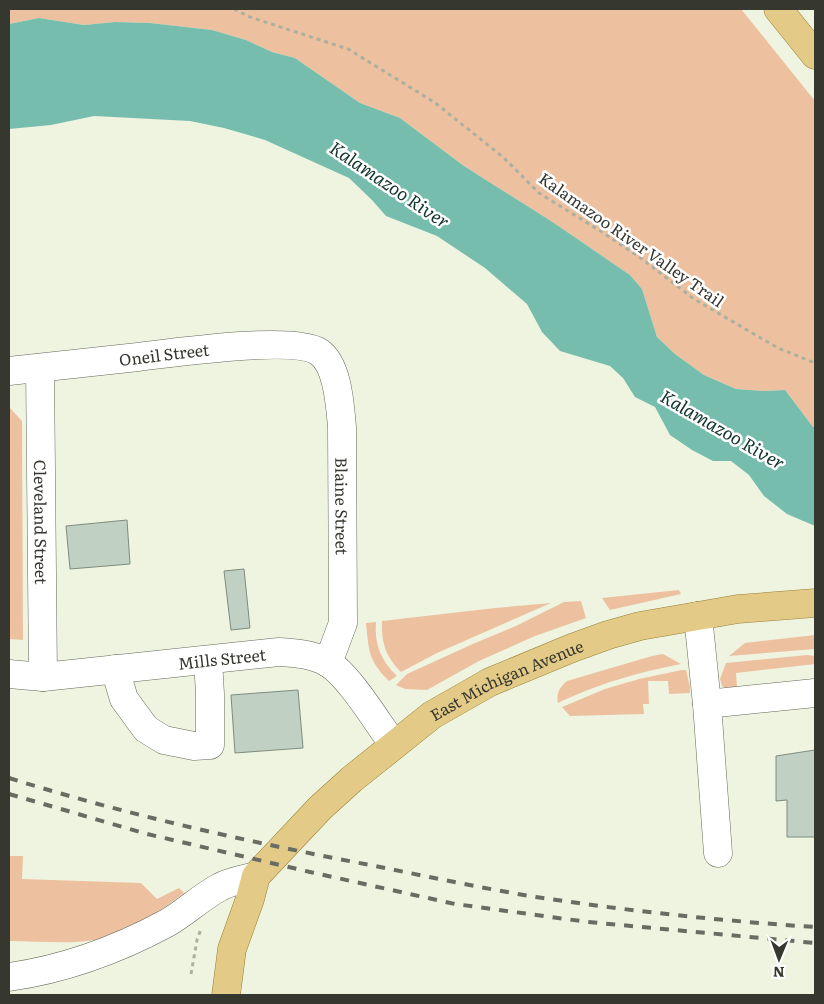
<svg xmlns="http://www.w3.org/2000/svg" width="824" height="1004" font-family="Literata,serif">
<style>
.green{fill:#edc19f}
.water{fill:#76bdae}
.building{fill:#c0d1c3;stroke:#7d8c7f}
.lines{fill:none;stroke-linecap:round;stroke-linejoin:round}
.minor-casing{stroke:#646958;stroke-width:29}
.major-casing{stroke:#9a8135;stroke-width:29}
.path{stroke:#acb0a1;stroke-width:3;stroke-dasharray:4 4;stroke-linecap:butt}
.minor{stroke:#fff;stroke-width:28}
.major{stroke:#e3cb87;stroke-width:28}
.rail{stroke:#696c61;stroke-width:4;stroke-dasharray:9 9;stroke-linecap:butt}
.labels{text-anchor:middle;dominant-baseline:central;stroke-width:5;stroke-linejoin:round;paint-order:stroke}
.street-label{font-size:16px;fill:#363830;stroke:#fff}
.water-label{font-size:18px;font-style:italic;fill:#11342d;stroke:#fff}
</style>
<rect width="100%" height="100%" fill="#eef4e0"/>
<g class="green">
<polygon points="9,9 741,9 815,101 815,427 813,427 785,390 763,391 736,389 704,375 675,354 657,337 642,289 630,275 554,223 464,166 400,118 360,103 295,58 272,52 246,40 212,30 150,23 115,22 84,25 39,18 9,24"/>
<polygon points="9,407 22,421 23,640 9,639"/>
<polygon points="679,590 681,594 610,610 602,598"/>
<polygon points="581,601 586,618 535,636 479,661 427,690 405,689 396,685 407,674 475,643 516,626 564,602"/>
<path d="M551,603L437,653L401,672C386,657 381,643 382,621L495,608Z"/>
<path d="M376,622C374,644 381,661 397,676L389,681C368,660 369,651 366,623Z"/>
<polygon points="815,635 815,649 729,656 745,643"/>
<path d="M663,654L681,664C636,673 600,683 558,703C556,693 559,688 567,681L652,656Z"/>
<polygon points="807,655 815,656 815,664 736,673 737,688 728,689 722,686 720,679 726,663"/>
<polygon points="682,670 686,670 690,687 690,693 669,694 668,681 648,681 649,704 643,704 644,714 570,716 562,707 605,689 639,679"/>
<path d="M9,856H23L22,879L141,883L157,899L179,888L184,893C163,909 127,934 101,939C71,945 39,941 9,941Z"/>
</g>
<polygon class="water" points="39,18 84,25 115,22 150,23 212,30 246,40 272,52 295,58 360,103 400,118 464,166 554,223 630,275 642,289 657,337 675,354 704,375 736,389 763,391 785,390 813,427 815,427 815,526 787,514 764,496 749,475 731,461 713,461 692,450 670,435 655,407 635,397 623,378 610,366 560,351 542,332 527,304 485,268 437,236 386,216 372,200 349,178 265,140 224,128 190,121 94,116 51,125 9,129 9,24"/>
<g class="building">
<polygon points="127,520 130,564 70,569 66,526"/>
<polygon points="244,569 250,628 231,630 224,571"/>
<polygon points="298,690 303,748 235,753 231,695"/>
<polygon points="815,750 815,837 787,837 787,800 776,801 776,756"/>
</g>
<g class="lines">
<g class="minor-casing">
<g id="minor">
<path id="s1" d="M40,368L43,677"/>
<path id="s2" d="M9,371C52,366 95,362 138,357C172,353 294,335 319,352C338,365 340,406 342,427L343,623L328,663"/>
<polyline points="698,616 707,704"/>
<polyline points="115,669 124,699 146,729 164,740 194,746 210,745 210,694 208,660"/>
<path id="s3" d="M9,674L43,677L279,652C296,653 313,654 328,663C349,675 378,724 394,745"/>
<polyline points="718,853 707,704 815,693"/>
<path d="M9,977C65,969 117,950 167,923C185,913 201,897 220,887C230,881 245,879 256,876"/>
</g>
</g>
<g class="major-casing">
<g id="major">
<polyline points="778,9 815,55"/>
<path id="s4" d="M226,995L232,949L250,899L256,876L320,808L352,779L432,715L490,682L572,648L608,635L640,626L738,609L815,603"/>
</g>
</g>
<g class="path">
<polyline points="234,9 250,17 348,49 434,102 503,157 539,193 602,232 642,259 694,299 778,348 815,363"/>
<polyline points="191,974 197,940 201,929"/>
</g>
<use href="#minor" class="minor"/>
<use href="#major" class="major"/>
<g class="rail">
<path d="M9,778C127,815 249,842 370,865C425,876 481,888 536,897C629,911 722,921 815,927"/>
<polyline points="9,794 147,834 310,872 455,904 588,922 815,943"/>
</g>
</g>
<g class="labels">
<g class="street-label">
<text transform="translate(632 239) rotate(35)">Kalamazoo River Valley Trail</text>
<text stroke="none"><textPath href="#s2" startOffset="156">Oneil Street</textPath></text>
<text stroke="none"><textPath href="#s2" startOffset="472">Blaine Street</textPath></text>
<text stroke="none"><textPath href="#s1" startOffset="154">Cleveland Street</textPath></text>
<text stroke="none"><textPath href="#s3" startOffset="214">Mills Street</textPath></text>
<text stroke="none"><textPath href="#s4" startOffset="445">East Michigan Avenue</textPath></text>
</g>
<g class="water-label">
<text transform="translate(390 184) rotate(34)">Kalamazoo River</text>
<text transform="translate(723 429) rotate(30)">Kalamazoo River</text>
</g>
</g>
<rect width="824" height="1004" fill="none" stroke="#363830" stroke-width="20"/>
<g transform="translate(779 959) rotate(181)" stroke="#ffffff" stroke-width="4" paint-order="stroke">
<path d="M0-4L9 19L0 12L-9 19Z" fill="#363830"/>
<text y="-8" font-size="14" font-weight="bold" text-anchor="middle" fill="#363830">N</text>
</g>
</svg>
